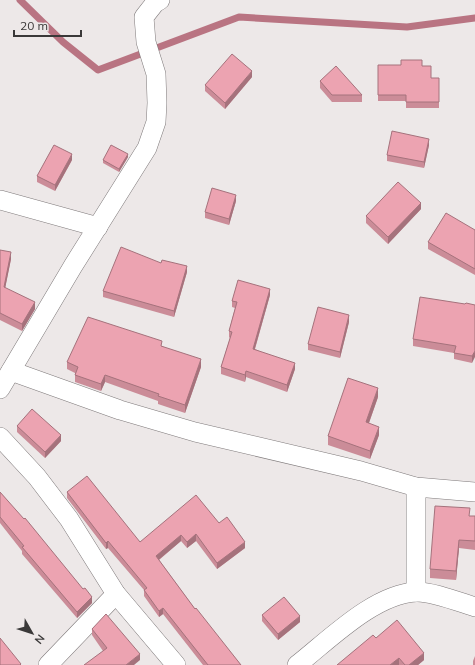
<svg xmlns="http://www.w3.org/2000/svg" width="475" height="665" font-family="Mulish,sans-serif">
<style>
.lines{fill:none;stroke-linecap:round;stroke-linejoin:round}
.stream{stroke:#b97482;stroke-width:7}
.minor-casing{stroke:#7f7a7b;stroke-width:20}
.minor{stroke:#fff;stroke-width:19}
.wall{fill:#cb8c98}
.shaded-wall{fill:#a5727c}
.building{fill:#eca3b1;stroke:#a5727c}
</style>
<rect width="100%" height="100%" fill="#ede8e8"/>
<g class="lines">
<polyline class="stream" points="20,0 63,42 98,70 239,17 407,27 475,18"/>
<g class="minor-casing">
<g id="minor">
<polyline points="0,200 98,227"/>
<polyline points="11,371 120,410 195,432 361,471 416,487 475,492"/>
<polyline points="0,389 73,266 147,148 156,122 157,103 156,74 146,42 144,17 155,3 160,0"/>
<polyline points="0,437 37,477 69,519 116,594 176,665"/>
<polyline points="416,592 416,487"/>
<polyline points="48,665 116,594"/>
<path d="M297,665C329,640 374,594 416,592C431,591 459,602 475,607"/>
</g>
</g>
<use href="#minor" class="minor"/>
</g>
<g class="wall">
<polygon points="378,65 422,66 431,78 439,78 439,108 406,108 406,101 378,101"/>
<polygon points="252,77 225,109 205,91 205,85"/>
<polygon points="320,81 362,95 362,102 332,102 320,88"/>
<polygon points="429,145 424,168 387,161 387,155"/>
<polygon points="128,157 119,172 103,163 103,160"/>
<polygon points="72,160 55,191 37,182 37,176"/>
<polygon points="236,201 229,225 205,218 205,212"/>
<polygon points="421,209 388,244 366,223 366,216"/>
<polygon points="475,230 475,275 428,249 428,242"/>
<polygon points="0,250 11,259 5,288 35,309 22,331 0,320"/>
<polygon points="161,263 187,272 174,317 103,297 103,291"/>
<polygon points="270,295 255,349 295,369 287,392 246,377 245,382 221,374 221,367 230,338 229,337 229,331 235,308 232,307 232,301"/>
<polygon points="465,304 475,305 472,363 454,359 454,353 413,346 413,339"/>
<polygon points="349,322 340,358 308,350 308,344"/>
<polygon points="162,346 201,367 185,413 158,404 158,401 105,382 101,391 75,382 75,373 67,369 67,362"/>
<polygon points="378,397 369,423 379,435 370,459 328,445 328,436"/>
<polygon points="17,426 61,441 45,458 17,432"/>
<polygon points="0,492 92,603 77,618 22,554 22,551 0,523"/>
<polygon points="67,492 140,542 219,523 245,548 217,569 196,541 187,548 181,541 159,560 195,609 241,665 203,665 163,614 159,617 144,596 144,590 108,548 106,549 67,498"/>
<polygon points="470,516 475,516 475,550 459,548 456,580 430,578 430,569"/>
<polygon points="262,615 300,622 278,640 262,621"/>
<polygon points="92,629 140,660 103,651 92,635"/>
<polygon points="376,638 424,660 418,665 399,665"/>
<polygon points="475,656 475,665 473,665 473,661"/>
</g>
<g class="shaded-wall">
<polygon points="252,71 252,77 225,109 225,103"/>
<polygon points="429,139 429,145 424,168 424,162"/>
<polygon points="72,154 72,160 55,191 55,185"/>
<polygon points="128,154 128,157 119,172 119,169"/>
<polygon points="236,195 236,201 229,225 229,219"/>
<polygon points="421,203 421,209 388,244 388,237"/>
<polygon points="11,252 11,259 4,294 4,287"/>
<polygon points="187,266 187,272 174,317 174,311"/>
<polygon points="270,289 270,295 253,355 253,349"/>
<polygon points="35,302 35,309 22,331 22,324"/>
<polygon points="349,315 349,322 340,358 340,352"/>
<polygon points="475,351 475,357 472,363 472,356"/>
<polygon points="201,359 201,367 185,413 185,405"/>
<polygon points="295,363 295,369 287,392 287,385"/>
<polygon points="246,371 246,377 245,382 245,375"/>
<polygon points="105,375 105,382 101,391 101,384"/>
<polygon points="378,388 378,397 366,431 366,422"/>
<polygon points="379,427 379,435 370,459 370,451"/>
<polygon points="61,435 61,441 45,458 45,452"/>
<polygon points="196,534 196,541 187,548 187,542"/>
<polygon points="181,535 181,541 156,562 156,556"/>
<polygon points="459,540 459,548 456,580 456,571"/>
<polygon points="108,541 108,548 106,549 106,543"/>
<polygon points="245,542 245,548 217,569 217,563"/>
<polygon points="92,597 92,603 77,618 77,612"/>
<polygon points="163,608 163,614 159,617 159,611"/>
<polygon points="300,616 300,622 278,640 278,634"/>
<polygon points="424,653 424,660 418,665 409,665"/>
<polygon points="140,654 140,660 134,665 126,665"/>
<polygon points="399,658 399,665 390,665"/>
</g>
<g class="building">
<polygon points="232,54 252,71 225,103 205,85"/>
<polygon points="401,60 422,60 422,66 431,66 431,78 439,78 439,102 406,102 406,95 378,95 378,65 401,65"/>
<polygon points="336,66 362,95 332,95 320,81"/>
<polygon points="392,131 429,139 424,162 387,155"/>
<polygon points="54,145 72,154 55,185 37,176"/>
<polygon points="111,145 128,154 119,169 103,160"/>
<polygon points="398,182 421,203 388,237 366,216"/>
<polygon points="212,188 236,195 229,219 205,212"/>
<polygon points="446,213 475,230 475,269 428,242"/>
<polygon points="121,247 161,263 162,260 187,266 174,311 103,291"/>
<polygon points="0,250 11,252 4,287 35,302 22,324 0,313"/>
<polygon points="238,280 270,289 253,349 295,363 287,385 246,371 245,375 221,367 232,332 229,331 237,302 232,301"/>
<polygon points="420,297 465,304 466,303 475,305 475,351 472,356 454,353 456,346 413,339"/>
<polygon points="318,307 349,315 340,352 308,344"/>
<polygon points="88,317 162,341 161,346 201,359 185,405 158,396 159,394 105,375 101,384 75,375 78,367 67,362"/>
<polygon points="348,378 378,388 366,422 379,427 370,451 328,436"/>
<polygon points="32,409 61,435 45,452 17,426"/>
<polygon points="87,476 140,542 196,495 219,523 227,517 245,542 217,563 196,534 187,542 181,535 156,556 195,609 196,608 241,665 208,665 163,608 159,611 144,590 147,588 108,541 106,543 67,492"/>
<polygon points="0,492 24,519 25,518 83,589 85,588 92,597 77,612 22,547 24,546 0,517"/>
<polygon points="435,506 470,508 469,516 475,516 475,541 459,540 456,571 430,569"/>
<polygon points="284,597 300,616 278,634 262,615"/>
<polygon points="106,614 140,654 126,665 84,665 107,648 92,629"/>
<polygon points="397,620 424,653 409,665 405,665 399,658 390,665 337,665 373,635 376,638"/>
<polygon points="0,638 21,664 20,665 0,665"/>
</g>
<g transform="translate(32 633) rotate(129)" stroke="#ede8e8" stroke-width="3" paint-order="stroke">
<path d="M0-3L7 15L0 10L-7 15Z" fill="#3a3838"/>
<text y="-6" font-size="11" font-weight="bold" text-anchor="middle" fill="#3a3838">N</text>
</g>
<path d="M14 30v6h67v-6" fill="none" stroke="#3a3838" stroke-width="2"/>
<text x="20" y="30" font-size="12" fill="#3a3838" stroke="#ede8e8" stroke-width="3" paint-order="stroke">20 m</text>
</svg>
